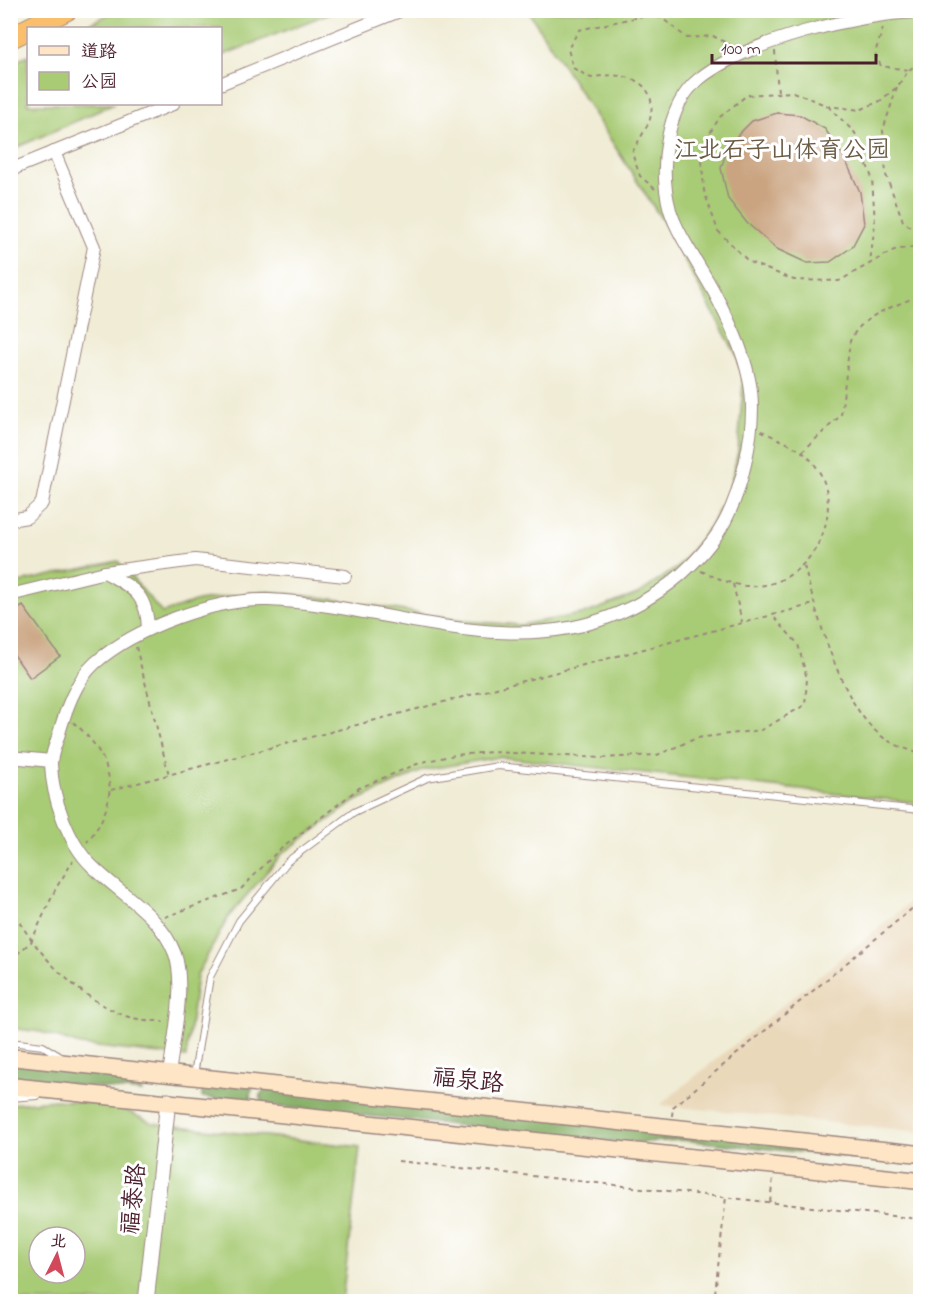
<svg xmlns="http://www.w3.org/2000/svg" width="931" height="1312" font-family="'Indie Flower','LXGW WenKai TC',sans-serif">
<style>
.built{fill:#ead8ba}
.green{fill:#a8cb74;stroke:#797550;stroke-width:1.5;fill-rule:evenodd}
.forest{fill:#86af66;stroke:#686748;stroke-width:1.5}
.building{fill:#caa481}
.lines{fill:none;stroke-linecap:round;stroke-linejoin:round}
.service-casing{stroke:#9d8680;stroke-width:8}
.minor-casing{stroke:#9d8680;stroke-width:14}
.tertiary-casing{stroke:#9d8680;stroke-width:17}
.secondary-casing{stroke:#9d8680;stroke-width:19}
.motorway-casing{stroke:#9d8680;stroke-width:23}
.path{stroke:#9d8680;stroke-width:2;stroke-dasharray:4.5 4.5;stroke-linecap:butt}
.service{stroke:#fff;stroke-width:6}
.minor{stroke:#fff;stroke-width:12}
.tertiary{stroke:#fff;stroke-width:15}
.secondary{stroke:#fde5c5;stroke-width:16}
.motorway{stroke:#f9bf6d;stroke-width:21}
.labels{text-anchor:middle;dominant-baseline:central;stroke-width:6;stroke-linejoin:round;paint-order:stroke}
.park-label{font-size:24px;fill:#6b5b45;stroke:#fff}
.street-label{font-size:24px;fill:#4a1f2b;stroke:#fff}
</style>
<rect width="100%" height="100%" fill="#fff"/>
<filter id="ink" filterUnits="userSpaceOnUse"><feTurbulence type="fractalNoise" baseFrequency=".0167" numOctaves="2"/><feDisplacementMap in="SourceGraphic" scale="12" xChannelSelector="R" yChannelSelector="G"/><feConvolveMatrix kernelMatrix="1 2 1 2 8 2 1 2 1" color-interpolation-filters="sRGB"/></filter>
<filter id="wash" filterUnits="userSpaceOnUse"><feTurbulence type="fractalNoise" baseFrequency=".008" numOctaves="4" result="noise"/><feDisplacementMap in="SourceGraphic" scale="24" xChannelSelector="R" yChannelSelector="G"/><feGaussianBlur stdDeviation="1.35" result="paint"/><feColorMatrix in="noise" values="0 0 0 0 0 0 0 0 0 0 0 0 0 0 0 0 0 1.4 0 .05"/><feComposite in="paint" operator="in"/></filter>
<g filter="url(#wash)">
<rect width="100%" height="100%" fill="#f0ecd5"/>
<polygon class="built" points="920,894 920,1132 660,1105"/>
<g class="green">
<polygon points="117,10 335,10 335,11 221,56 220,28 81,28"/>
<polygon points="528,11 920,11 920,803 499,757 424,770 354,802 283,853 229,916 197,975 186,1057 80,1045 41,1032 11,1028 11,586 29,580 118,561 162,613 198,601 263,591 340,600 463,621 520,625 587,613 640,593 678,567 708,529 728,494 738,452 743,384 737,356 664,223"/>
<polygon points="28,55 28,104 114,104 11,150 11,64"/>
<path d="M56,1100L112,1104L152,1123L360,1147L342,1301L11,1302V1104ZM39,1237H75V1273H39Z"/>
</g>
<g class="forest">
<polygon points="10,1061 144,1075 142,1092 11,1078"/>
<polygon points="203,1081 253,1087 250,1095 251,1103 202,1097"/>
<polygon points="266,1088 880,1153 879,1160 681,1140 628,1143 263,1105 260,1095"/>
</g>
<g id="blocks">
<g class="building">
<polygon points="777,113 800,115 825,129 844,157 860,192 864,224 852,247 830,262 807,263 777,249 747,223 728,199 721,168 729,144 752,121"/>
<polygon points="23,606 60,656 30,678 10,649 10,614"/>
</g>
</g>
</g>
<g filter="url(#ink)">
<use href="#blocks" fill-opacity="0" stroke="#9d8680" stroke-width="1.5"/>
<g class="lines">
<g class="service-casing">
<g id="service">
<polyline points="10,1042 43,1046 61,1057"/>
<polyline points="194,1075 210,977 239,921 288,861 354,812 427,778 498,766 920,810"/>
<polyline points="10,1098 37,1096"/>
</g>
</g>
<g class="minor-casing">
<g id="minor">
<polyline points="220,84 402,10"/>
<polyline points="10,175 15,168 173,104"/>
<polyline points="10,520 27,517 42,503 94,247 54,152"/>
<path d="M105,572C134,589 147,594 148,629"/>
<polyline points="10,595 105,572 195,560 345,576"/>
<polyline points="10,757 51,761"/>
<path d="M169,1075C173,1041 186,986 175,954C160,914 120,894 92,866C68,843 52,797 51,764C51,755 55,746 58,737C65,712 75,681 95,663C135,628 215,598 268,600C385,604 505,662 619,613C657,597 688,573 713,540C741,504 759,424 749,379C743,349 728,319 714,292C701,267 678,236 670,210C659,171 665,106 699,79C746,41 860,13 920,12"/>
</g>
</g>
<g class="tertiary-casing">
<polyline id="tertiary" points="146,1302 168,1101"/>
</g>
<g class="secondary-casing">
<g id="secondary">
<polyline points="10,1057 920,1154"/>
<polyline points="10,1086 920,1181"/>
</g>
</g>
<g class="motorway-casing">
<g id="motorway">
<polyline points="30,28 66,10"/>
<polyline points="10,38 28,29"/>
</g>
</g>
<g class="path">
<polyline points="883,28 875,53 881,66 909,70"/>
<polyline points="775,51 778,93"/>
<polyline points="920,62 909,70 897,87 880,101 860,110 828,106 793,92 747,95 720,117 701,147 704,191 718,231 749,262 794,280 839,281 894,250 920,246"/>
<polyline points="897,87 883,130 886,175 903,221 920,235"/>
<polyline points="828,106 855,133 872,178 875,223 870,262"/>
<path d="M655,189L640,176L632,153C637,143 647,128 650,119C660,79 621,70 591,78L573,68L568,49L579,30L647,15L662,18L687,38L713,36L734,47"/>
<path d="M802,452L841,415L850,341C863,313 895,307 920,295"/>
<path d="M804,566C816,612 841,704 879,734C890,744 907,749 920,754"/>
<path d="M701,571C720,579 738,588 758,586C821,580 855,492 801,451C789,443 773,437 760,430"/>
<polyline points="733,584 742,622"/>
<polyline points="136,647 169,775"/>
<path d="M73,722C114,757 123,798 87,842"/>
<polyline points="111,790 814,604"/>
<path d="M10,907C37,953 73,994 123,1015C135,1020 151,1020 164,1022"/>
<polyline points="165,917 241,889 277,852 359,788 422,762 455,755 492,752 603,758 657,755 697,738 761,730 805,705 807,679 798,644 772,615"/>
<polyline points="10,960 31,942 56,888 73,861"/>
<polyline points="672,1116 673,1107 920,902"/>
<polyline points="398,1161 920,1219"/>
<polyline points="770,1202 773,1178"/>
<polyline points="714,1302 726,1197"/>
</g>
<use href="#service" class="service"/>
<use href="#minor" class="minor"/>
<use href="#tertiary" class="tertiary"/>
<use href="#secondary" class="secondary"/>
<use href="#motorway" class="motorway"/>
</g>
</g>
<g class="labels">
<g class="park-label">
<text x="782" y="151">江北石子山体育公园</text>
</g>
<g class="street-label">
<text transform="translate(468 1082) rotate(6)">福泉路</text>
<text transform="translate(135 1199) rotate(-84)">福泰路</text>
</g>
</g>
<rect width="931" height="1312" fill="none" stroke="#fff" stroke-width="36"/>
<rect x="27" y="27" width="195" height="78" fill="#ffffff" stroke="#b7a5aa" stroke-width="1.5"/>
<rect x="39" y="46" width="30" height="9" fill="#fde5c5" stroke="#b7a5aa" stroke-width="1.5"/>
<text x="81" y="57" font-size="18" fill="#4a1f2b">道路</text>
<rect x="39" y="72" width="30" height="18" fill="#a8cb74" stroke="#b7a5aa" stroke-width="1.5"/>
<text x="81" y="87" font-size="18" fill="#4a1f2b">公园</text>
<g transform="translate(57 1255) rotate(6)"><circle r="28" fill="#ffffff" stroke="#b7a5aa" stroke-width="1.5"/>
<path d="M0-4.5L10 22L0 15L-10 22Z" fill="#d1495b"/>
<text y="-9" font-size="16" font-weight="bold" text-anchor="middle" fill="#4a1f2b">北</text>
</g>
<path d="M712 54v9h164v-9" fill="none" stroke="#4a1f2b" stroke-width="3"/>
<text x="721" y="54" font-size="18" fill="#4a1f2b" stroke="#ffffff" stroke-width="4.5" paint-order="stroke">100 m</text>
</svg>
